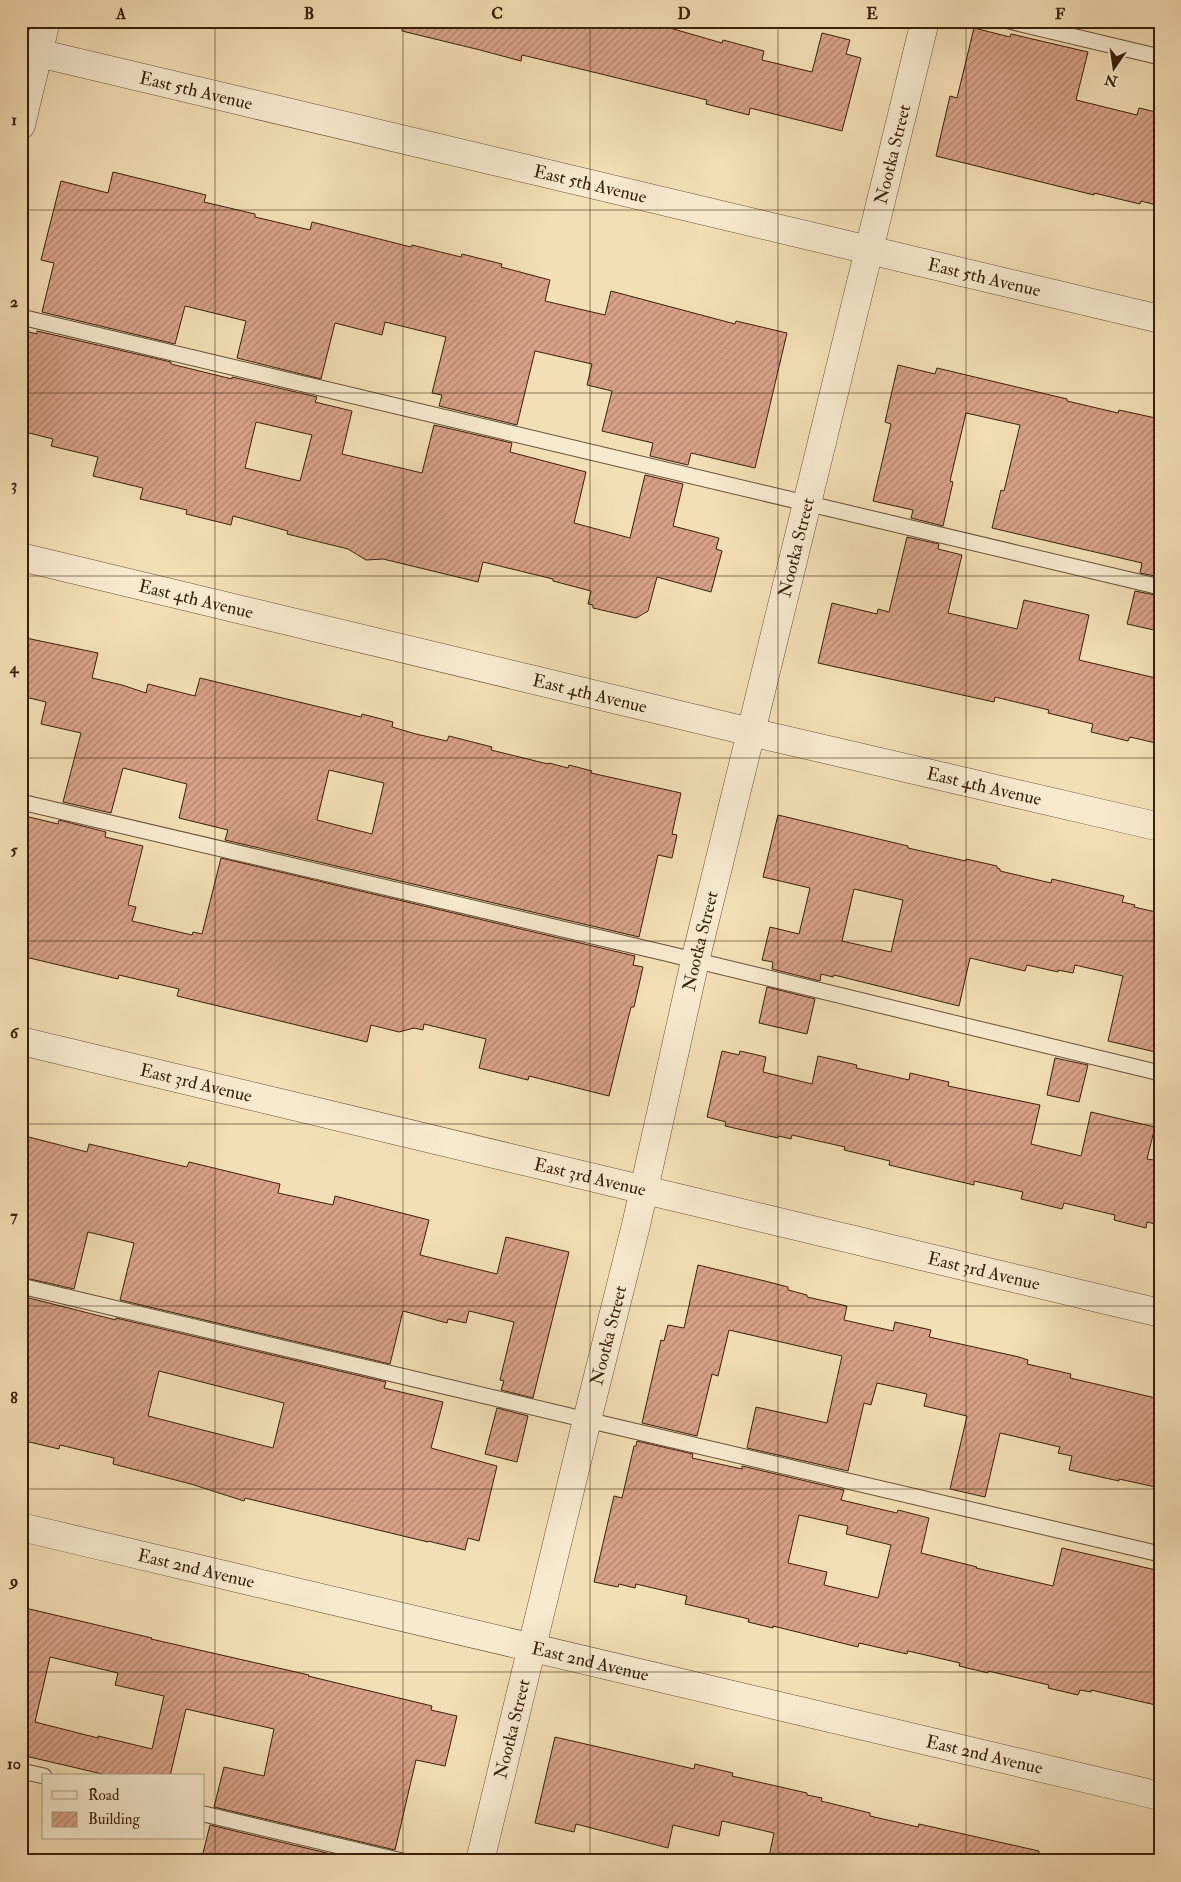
<svg xmlns="http://www.w3.org/2000/svg" width="1181" height="1882" font-family="'IM FELL Double Pica',serif">
<style>
.building{fill:url(#building-hatch);stroke:#39200a;fill-rule:evenodd}
.lines{fill:none;stroke-linecap:round;stroke-linejoin:round}
.service-casing{stroke:#685035;stroke-width:17}
.minor-casing{stroke:#685035;stroke-width:29}
.service{stroke:#f7eacf;stroke-width:15}
.minor{stroke:#f7eacf;stroke-width:28}
.grid{fill:none;stroke:#39200a;stroke-width:1;stroke-opacity:0.55}
.labels{text-anchor:middle;dominant-baseline:central;stroke-width:5;stroke-linejoin:round;paint-order:stroke}
.street-label{font-size:18px;fill:#39200a;stroke:#f7eacf}
.neatline{fill:none;stroke:#39200a;stroke-width:2}
.grid-label{font-size:16px;text-anchor:middle;font-weight:bold;fill:#39200a}
</style>
<defs>
<pattern id="building-hatch" width="6" height="6" patternUnits="userSpaceOnUse" patternTransform="scale(1.25)"><rect width="6" height="6" fill="#d9a288"/><path d="M-1 1l2-2M0 6l6-6M5 7l2-2" fill="none" stroke="#b1846d"/></pattern>
</defs>
<rect width="100%" height="100%" fill="#f3dfb5"/>
<filter id="stains"><feTurbulence type="fractalNoise" baseFrequency=".004" numOctaves="4"/><feColorMatrix values="0 0 0 0 .2 0 0 0 0 .09 0 0 0 0 .02 0 0 0 .5 -.17"/></filter>
<radialGradient id="worn" r=".72"><stop offset=".6" stop-color="#630" stop-opacity="0"/><stop offset="1" stop-color="#630" stop-opacity=".3"/></radialGradient>
<g class="building">
<polygon points="403,21 671,21 670,28 722,43 723,40 764,51 762,60 812,72 822,33 850,40 846,54 861,58 842,131 750,108 749,115 706,104 707,100 597,73 522,55 521,61 480,50 402,31"/>
<polygon points="974,28 1010,37 1011,34 1088,52 1076,100 1137,115 1139,108 1160,113 1160,206 1141,201 1140,204 1094,193 1094,195 936,156 950,96 957,98"/>
<polygon points="113,172 206,195 204,202 255,214 255,217 310,230 312,222 411,247 412,245 461,257 462,254 502,264 501,267 550,280 545,301 605,315 611,291 735,324 736,321 787,333 755,468 691,453 688,465 650,456 653,443 602,431 612,391 587,385 592,364 535,351 517,425 439,406 442,395 432,393 446,337 385,322 382,335 335,323 321,379 237,358 246,321 185,306 175,344 42,312 54,263 41,260 61,181 108,193"/>
<path d="M21,330L37,334V331L171,362V364L232,379V377L317,397L315,402L352,411L342,454L422,473L434,425L512,443L510,452L586,472L574,523L630,538L645,475L683,484L673,526L719,538L716,549L722,551L711,592L657,577L648,611L636,618L593,608V605L588,604L591,591L553,581V579L483,562L478,582L383,559L366,560L348,549L287,534L288,531L233,516L231,525L186,514L187,510L140,499L143,488L93,476L98,457L51,446L53,439L21,431ZM256,422L312,435L300,481L245,468Z"/>
<polygon points="898,365 935,374 937,368 1067,399 1067,401 1118,413 1119,410 1160,419 1160,577 1140,573 1142,563 992,528 1001,490 1004,491 1020,425 966,413 950,481 953,482 943,526 911,518 913,510 873,501 891,424 885,422"/>
<polygon points="907,537 939,544 938,549 962,555 948,613 1017,629 1024,600 1089,615 1079,660 1160,679 1160,744 1130,737 1128,741 1091,732 1093,724 1048,713 1049,710 995,697 994,702 818,663 832,603 877,614 878,609 889,612"/>
<polygon points="1135,591 1160,596 1160,606 1154,630 1127,624"/>
<path d="M21,637L98,653L92,678L122,685L146,693L148,684L195,696L200,678L361,717L362,714L393,722L392,727L416,734L447,741L449,736L492,747L491,750L548,764L549,763L568,768L569,765L592,771L591,773L681,793L672,834L677,835L672,858L658,855L639,937L225,840L228,830L179,818L187,784L123,768L111,813L63,802L81,733L41,724L46,702L21,696ZM329,770L384,783L372,834L317,820Z"/>
<polygon points="21,815 58,824 59,820 106,832 105,837 143,846 128,905 136,907 132,921 192,935 193,932 202,934 221,858 635,956 633,965 643,967 634,1007 631,1007 609,1096 529,1076 528,1080 479,1068 486,1039 424,1024 423,1030 414,1028 399,1032 371,1025 367,1042 177,996 179,989 119,975 118,979 21,956"/>
<path d="M778,815L908,846V848L961,860L966,861V859L997,866V868L1000,869V871L1051,883L1052,879L1124,896L1122,902L1135,905L1134,907L1160,913V1053L1108,1041L1123,976L1075,965L1073,973L1058,970V972L1027,965L1025,971L970,958L959,1006L834,975L833,977L821,974L820,981L772,969L773,962L762,960L770,927L799,934L810,888L763,877ZM854,889L903,900L891,952L842,941Z"/>
<polygon points="767,987 815,999 807,1034 759,1023"/>
<polygon points="722,1051 739,1055 740,1051 766,1057 763,1072 812,1084 818,1056 857,1065 856,1068 909,1080 910,1073 949,1082 948,1086 1040,1105 1031,1144 1081,1156 1091,1112 1155,1127 1147,1159 1160,1161 1160,1206 1155,1224 1147,1222 1146,1228 1114,1220 1115,1215 1064,1203 1062,1209 1021,1199 1023,1192 974,1181 974,1185 889,1165 890,1161 844,1150 845,1147 792,1135 791,1139 779,1136 778,1138 725,1126 726,1122 707,1117"/>
<polygon points="1055,1058 1088,1065 1079,1102 1047,1095"/>
<polygon points="21,1135 87,1152 89,1144 187,1167 189,1162 280,1184 278,1193 333,1205 335,1196 429,1220 420,1255 497,1274 506,1237 569,1252 533,1398 501,1390 504,1381 500,1380 514,1322 469,1311 466,1323 448,1319 447,1323 403,1311 390,1364 120,1300 134,1243 88,1232 74,1289 21,1277"/>
<polygon points="698,1265 765,1281 788,1287 788,1290 807,1295 807,1297 847,1306 844,1320 893,1331 895,1322 931,1330 929,1337 1019,1357 1028,1360 1027,1364 1071,1374 1070,1378 1160,1399 1160,1488 1119,1479 1119,1481 1069,1470 1072,1456 1058,1453 1060,1447 1000,1433 985,1497 950,1489 967,1416 924,1406 927,1394 877,1383 871,1405 864,1403 848,1471 747,1448 756,1407 827,1423 842,1356 729,1330 718,1376 712,1374 697,1436 642,1423 661,1340 664,1341 668,1325 684,1328"/>
<path d="M21,1296L116,1320V1318L386,1382L384,1388L443,1402L431,1448L497,1466L479,1541L468,1538L465,1550L428,1541V1542L245,1498L244,1501L191,1484L113,1464L114,1458L60,1445L59,1449L21,1440ZM159,1371L284,1403L273,1448L148,1416Z"/>
<polygon points="497,1408 528,1416 517,1462 485,1454"/>
<path d="M637,1441L693,1454L692,1458L742,1469V1466L844,1490L841,1500L897,1513L898,1510L929,1518L921,1553L977,1567L976,1568L1053,1586L1062,1548L1160,1571V1601L1153,1627L1160,1629V1706L1091,1690V1692L1080,1690L1078,1695L1048,1688L1049,1685L988,1671V1673L959,1666L960,1663L908,1651L907,1654L859,1643L858,1647L773,1626V1628L748,1622L749,1619L685,1604L687,1596L636,1584L635,1588L619,1584L618,1587L594,1582L614,1496L622,1498L634,1446H636ZM799,1515L848,1526L846,1534L891,1545L878,1598L824,1585L827,1572L788,1563Z"/>
<path d="M21,1607L152,1638L151,1639L309,1675L308,1676L432,1706L431,1710L457,1716L445,1766L416,1760L395,1850L214,1807L224,1767L264,1776L274,1729L186,1709L170,1776H111L21,1755ZM50,1657L118,1673L115,1685L164,1696L152,1749L98,1736V1738L35,1722Z"/>
<polygon points="555,1737 694,1769 695,1764 733,1773 732,1776 807,1793 807,1795 822,1798 821,1801 870,1813 870,1816 918,1827 919,1824 1039,1851 1038,1861 768,1861 774,1833 722,1821 719,1836 673,1825 668,1848 576,1824 574,1832 535,1823"/>
<polygon points="210,1825 360,1861 201,1861"/>
</g>
<g class="lines">
<g class="service-casing">
<g id="service">
<polyline points="1009,21 1160,57"/>
<polyline points="21,317 1160,587"/>
<polyline points="21,802 665,953 1160,1073"/>
<polyline points="21,1286 587,1420 1160,1554"/>
<polyline points="21,1771 44,1776"/>
<polyline points="204,1814 402,1861"/>
</g>
</g>
<g class="minor-casing">
<g id="minor">
<path id="s1" d="M21,49L1160,319"/>
<polyline points="21,125 46,21"/>
<path id="s2" d="M21,557L751,732L1160,827"/>
<path id="s3" d="M21,1041L1160,1313"/>
<path id="s4" d="M21,1527L1160,1796"/>
<path id="s5" d="M480,1861L587,1420L636,1225L695,961L925,21"/>
</g>
</g>
<use href="#service" class="service"/>
<use href="#minor" class="minor"/>
</g>
<path class="grid" d="M215,21V1861M403,21V1861M590,21V1861M778,21V1861M966,21V1861M21,210H1160M21,393H1160M21,576H1160M21,758H1160M21,941H1160M21,1124H1160M21,1306H1160M21,1489H1160M21,1672H1160"/>
<g class="labels">
<g class="street-label">
<text stroke="none"><textPath href="#s1" startOffset="180">East 5th Avenue</textPath></text>
<text stroke="none"><textPath href="#s5" startOffset="1756">Nootka Street</textPath></text>
<text stroke="none"><textPath href="#s1" startOffset="585">East 5th Avenue</textPath></text>
<text stroke="none"><textPath href="#s1" startOffset="990">East 5th Avenue</textPath></text>
<text stroke="none"><textPath href="#s5" startOffset="1351">Nootka Street</textPath></text>
<text stroke="none"><textPath href="#s2" startOffset="180">East 4th Avenue</textPath></text>
<text stroke="none"><textPath href="#s2" startOffset="585">East 4th Avenue</textPath></text>
<text stroke="none"><textPath href="#s2" startOffset="990">East 4th Avenue</textPath></text>
<text stroke="none"><textPath href="#s5" startOffset="946">Nootka Street</textPath></text>
<text stroke="none"><textPath href="#s3" startOffset="180">East 3rd Avenue</textPath></text>
<text stroke="none"><textPath href="#s3" startOffset="585">East 3rd Avenue</textPath></text>
<text stroke="none"><textPath href="#s3" startOffset="990">East 3rd Avenue</textPath></text>
<text stroke="none"><textPath href="#s5" startOffset="541">Nootka Street</textPath></text>
<text stroke="none"><textPath href="#s4" startOffset="180">East 2nd Avenue</textPath></text>
<text stroke="none"><textPath href="#s4" startOffset="585">East 2nd Avenue</textPath></text>
<text stroke="none"><textPath href="#s5" startOffset="136">Nootka Street</textPath></text>
<text stroke="none"><textPath href="#s4" startOffset="990">East 2nd Avenue</textPath></text>
</g>
</g>
<rect width="1181" height="1882" fill="none" stroke="#f3dfb5" stroke-width="55"/>
<rect x="42" y="1774" width="162" height="65" fill="#f7eacf" stroke="#ab9980"/>
<rect x="52" y="1791" width="25" height="8" fill="#f7eacf" stroke="#ab9980"/>
<text x="88" y="1800" font-size="15" fill="#39200a">Road</text>
<rect x="52" y="1812" width="25" height="15" fill="url(#building-hatch)" stroke="#ab9980"/>
<text x="88" y="1824" font-size="15" fill="#39200a">Building</text>
<g transform="translate(1114 68) rotate(193)" stroke="#f7eacf" stroke-width="4" paint-order="stroke">
<path d="M0-4L9 19L0 12L-9 19Z" fill="#39200a"/>
<text y="-8" font-size="14" font-weight="bold" text-anchor="middle" fill="#39200a">N</text>
</g>
<rect x="28" y="28" width="1126" height="1826" class="neatline"/>
<g class="grid-label">
<text x="121" y="19">A</text>
<text x="309" y="19">B</text>
<text x="497" y="19">C</text>
<text x="684" y="19">D</text>
<text x="872" y="19">E</text>
<text x="1060" y="19">F</text>
<text x="14" y="125">1</text>
<text x="14" y="307">2</text>
<text x="14" y="490">3</text>
<text x="14" y="673">4</text>
<text x="14" y="855">5</text>
<text x="14" y="1038">6</text>
<text x="14" y="1221">7</text>
<text x="14" y="1403">8</text>
<text x="14" y="1586">9</text>
<text x="14" y="1769">10</text>
</g>
<rect width="100%" height="100%" filter="url(#stains)"/>
<rect width="100%" height="100%" fill="url(#worn)"/>
</svg>
